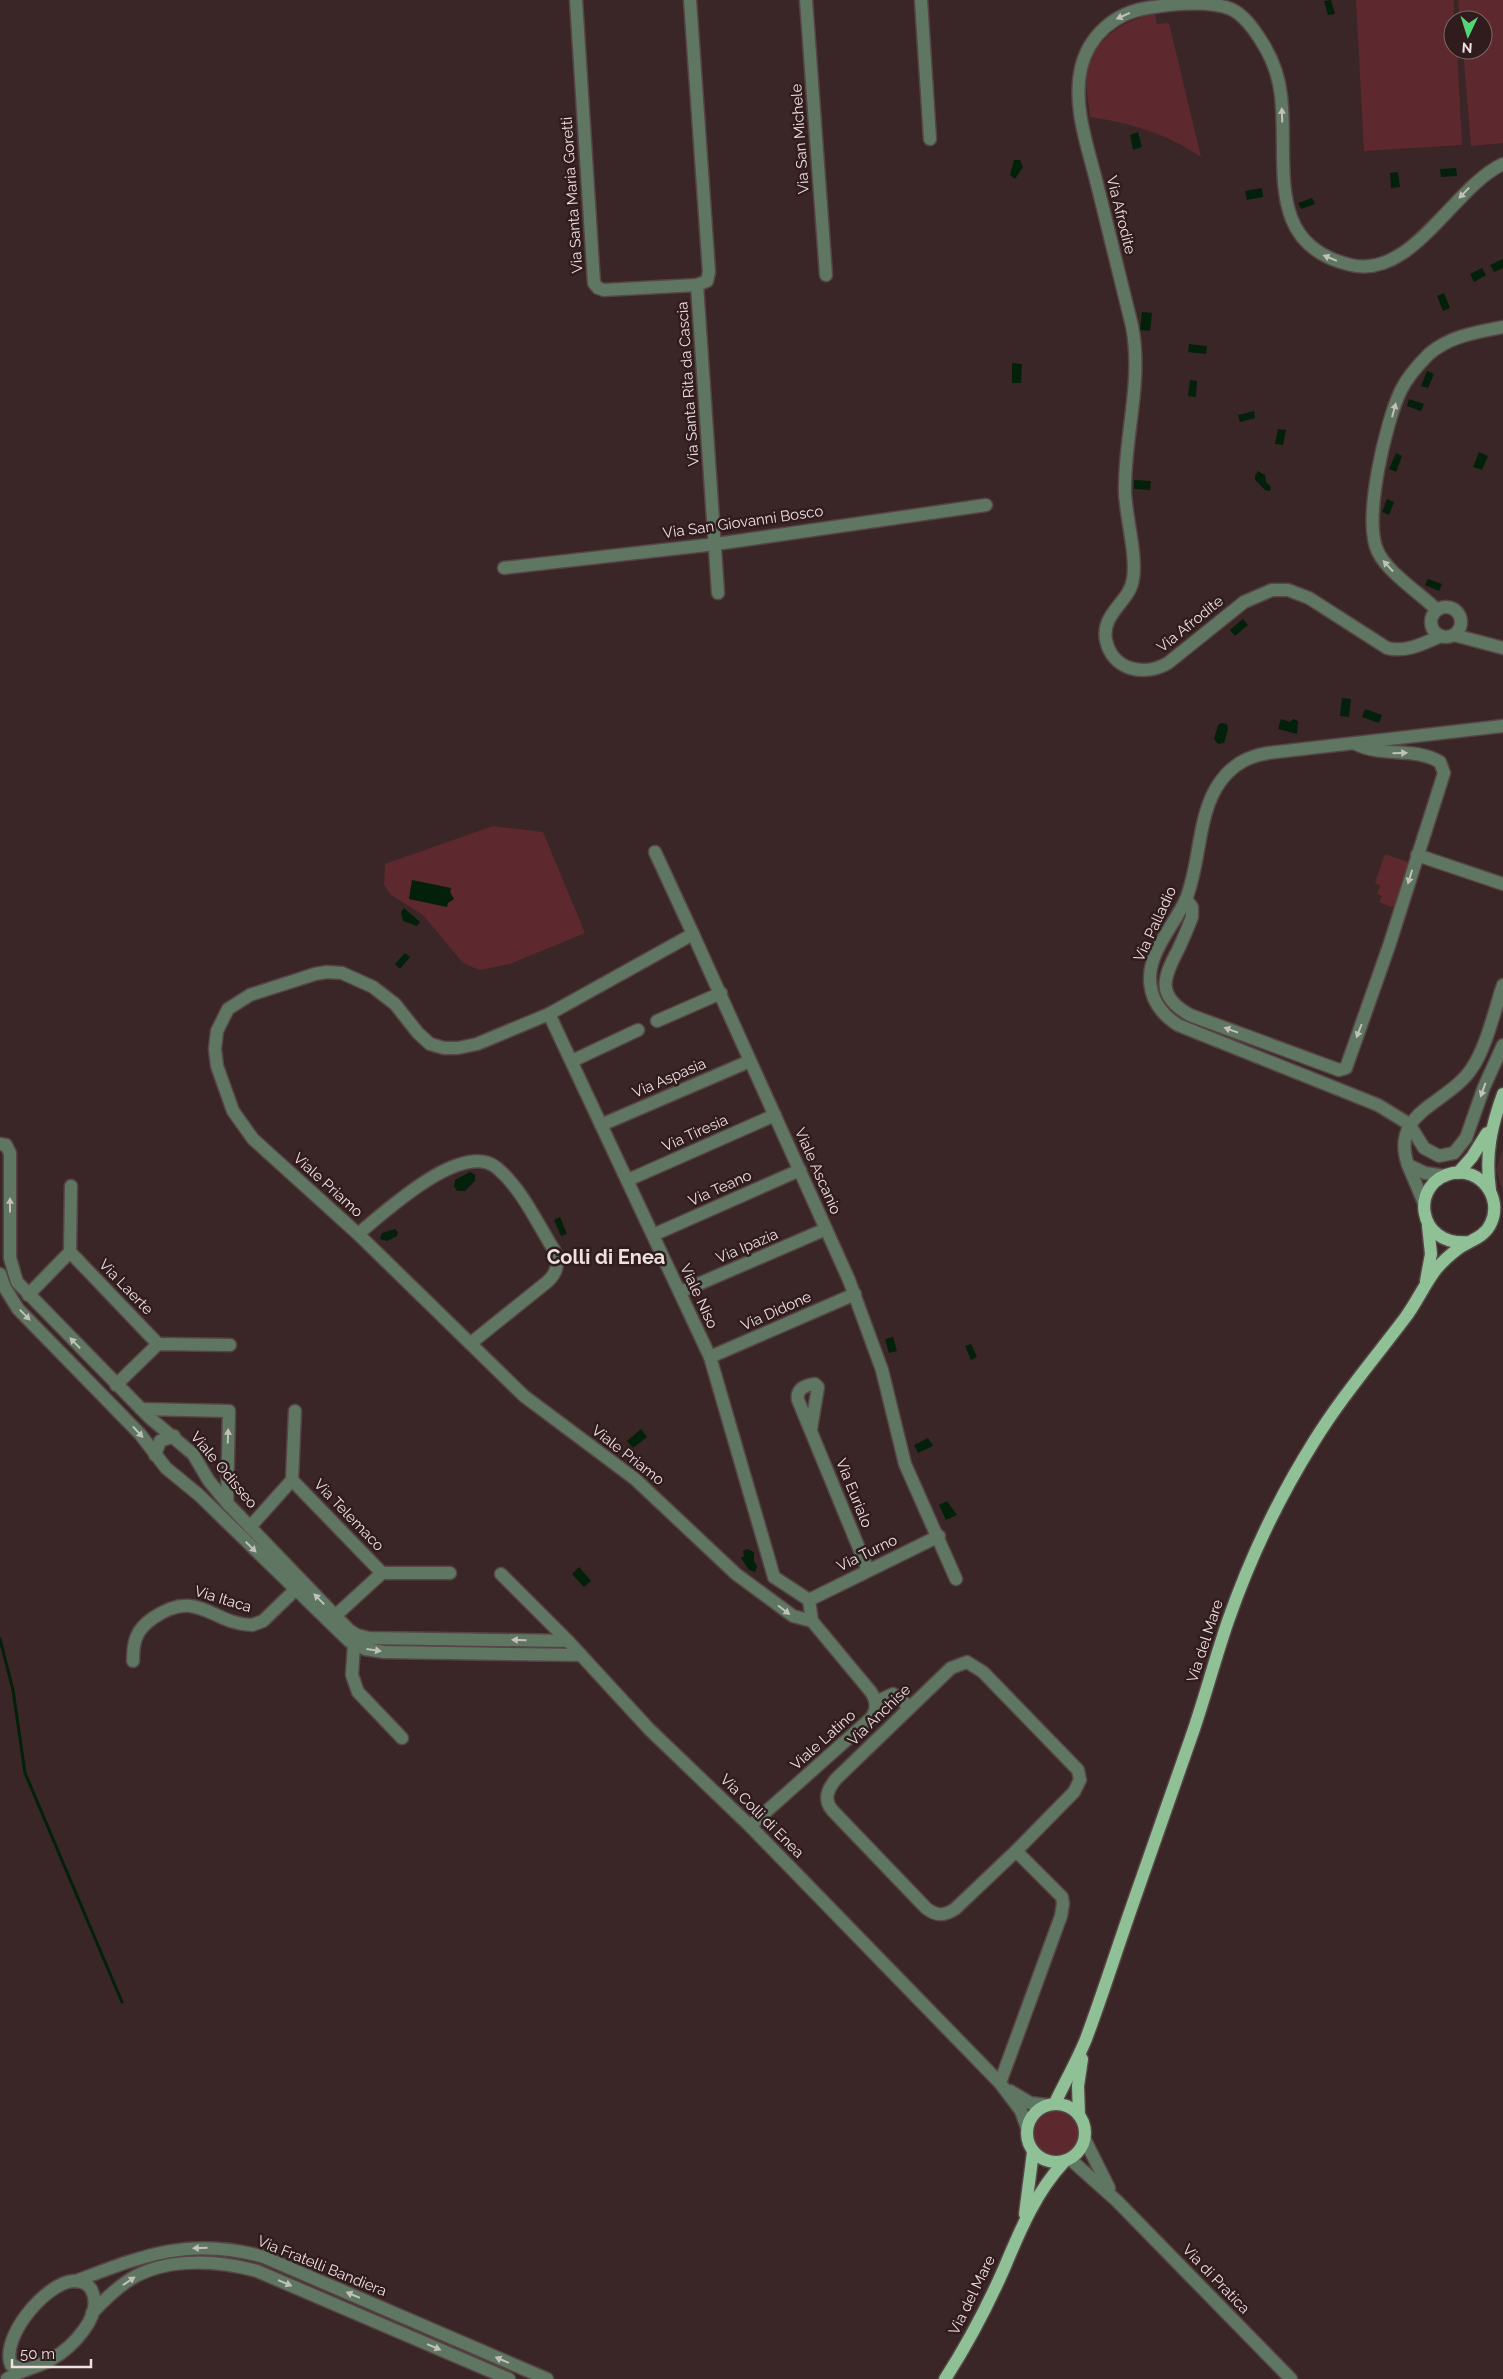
<svg xmlns="http://www.w3.org/2000/svg" width="1503" height="2379" font-family="Raleway,sans-serif">
<style>
.built{fill:#492d2f}
.green{fill:#5d282e}
.water{fill:#03200a}
.lines{fill:none;stroke-linecap:round;stroke-linejoin:round}
.stream{stroke:#03200a;stroke-width:3}
.minor-casing{stroke:#574445;stroke-width:15}
.major-casing{stroke:#574445;stroke-width:15}
.minor{stroke:#5e7662;stroke-width:12}
.major{stroke:#8fc096;stroke-width:12}
.oneway{fill:#c3c0ba}
.labels{text-anchor:middle;dominant-baseline:central;stroke-width:5;stroke-linejoin:round;paint-order:stroke}
.street-label{font-size:15px;fill:#eedfe0;stroke:#301c1d}
.district-label{font-size:20px;font-weight:bold;fill:#eedfe0;stroke:#301c1d}
</style>
<rect width="100%" height="100%" fill="#3a2627"/>
<polygon class="built" points="1503,1149 1503,1194 1496,1169"/>
<g class="green">
<polygon points="1356,0 1454,0 1453,50 1457,50 1462,145 1364,151"/>
<polygon points="1458,0 1503,0 1503,143 1471,146 1463,50 1483,50 1483,20 1460,20"/>
<path d="M1155,14L1157,24L1169,23L1201,157C1167,134 1131,123 1090,117C1089,103 1085,88 1087,74C1092,40 1124,19 1155,14Z"/>
<polygon points="493,826 543,832 585,933 510,964 479,970 463,963 423,915 391,895 384,885 385,864"/>
<polygon points="1385,854 1411,863 1396,905 1391,907 1379,902 1382,896 1377,894 1380,886 1375,883"/>
<circle cx="1056" cy="2133" r="24"/>
</g>
<g class="water">
<polygon points="1331,0 1335,14 1328,15 1324,1"/>
<polygon points="1138,132 1142,147 1133,150 1130,135"/>
<polygon points="1014,160 1020,160 1023,167 1015,179 1010,175"/>
<polygon points="1456,168 1457,176 1441,177 1440,169"/>
<polygon points="1398,172 1400,187 1391,188 1390,173"/>
<polygon points="1262,188 1263,197 1247,200 1245,191"/>
<polygon points="1312,198 1315,204 1301,209 1298,203"/>
<polygon points="1503,259 1503,268 1494,272 1490,265"/>
<polygon points="1482,268 1486,275 1474,282 1470,274"/>
<polygon points="1444,293 1450,308 1443,311 1437,296"/>
<polygon points="1142,312 1152,313 1150,331 1140,330"/>
<polygon points="1189,344 1207,346 1206,354 1188,352"/>
<polygon points="1012,363 1022,364 1021,383 1012,383"/>
<polygon points="1427,371 1434,374 1428,388 1421,386"/>
<polygon points="1190,380 1197,381 1196,397 1188,396"/>
<polygon points="1409,399 1424,404 1421,411 1407,406"/>
<polygon points="1254,411 1255,418 1240,422 1238,415"/>
<polygon points="1278,429 1286,430 1283,445 1275,444"/>
<polygon points="1479,452 1488,456 1482,470 1473,467"/>
<polygon points="1396,453 1402,456 1396,472 1389,469"/>
<polygon points="1258,471 1265,475 1266,482 1271,487 1270,491 1265,490 1255,480 1255,476"/>
<polygon points="1134,480 1151,481 1150,490 1134,489"/>
<polygon points="1387,499 1394,502 1389,515 1382,512"/>
<polygon points="1428,579 1442,584 1439,591 1425,585"/>
<polygon points="1243,619 1248,625 1235,636 1230,630"/>
<polygon points="1342,698 1351,699 1349,717 1340,716"/>
<polygon points="1365,709 1382,715 1379,723 1362,717"/>
<polygon points="1281,719 1290,722 1293,719 1298,721 1297,734 1278,729"/>
<polygon points="1221,723 1227,724 1228,729 1224,743 1218,744 1214,739 1218,725"/>
<polygon points="412,880 451,888 450,892 454,899 448,903 447,907 409,899"/>
<polygon points="404,908 420,922 417,926 403,921 401,912"/>
<polygon points="405,953 410,957 400,969 395,964"/>
<polygon points="470,1172 475,1175 475,1181 465,1191 457,1191 454,1186 455,1180"/>
<polygon points="560,1217 567,1234 561,1236 554,1220"/>
<polygon points="395,1229 398,1232 397,1236 387,1241 380,1239 382,1233"/>
<polygon points="893,1337 897,1351 889,1353 885,1339"/>
<polygon points="971,1344 977,1357 971,1360 965,1346"/>
<polygon points="641,1429 647,1437 633,1448 627,1441"/>
<polygon points="928,1438 933,1446 918,1453 914,1445"/>
<polygon points="947,1501 957,1515 946,1520 939,1505"/>
<polygon points="747,1549 754,1552 754,1561 757,1566 755,1572 749,1570 741,1558 744,1556 743,1551"/>
<polygon points="579,1567 591,1581 584,1587 572,1574"/>
</g>
<g class="lines">
<polyline class="stream" points="0,1639 13,1690 25,1773 122,2002"/>
<g class="minor-casing">
<g id="minor">
<polyline points="576,0 594,283 598,288 604,290 697,285"/>
<polyline points="690,0 709,272 707,281 697,285 718,593"/>
<polyline points="806,0 826,275"/>
<polyline points="921,0 930,139"/>
<polyline points="504,568 716,544 986,505"/>
<circle cx="1446" cy="622" r="15"/>
<path d="M1437,610C1420,593 1388,573 1378,552C1362,521 1386,421 1401,390C1408,376 1418,365 1429,354C1450,336 1477,332 1503,327"/>
<polyline points="1454,635 1503,648"/>
<path d="M1441,636C1424,643 1406,653 1387,648L1309,598L1288,590H1272L1244,602L1168,663C1144,677 1112,670 1106,640C1101,613 1130,602 1133,579C1137,555 1126,518 1125,492C1124,436 1143,382 1132,326C1121,280 1109,234 1098,188C1089,150 1072,107 1081,68C1089,35 1115,13 1147,8C1172,4 1208,0 1231,9C1244,15 1253,28 1260,39C1272,57 1279,76 1281,96C1289,163 1263,245 1351,265C1413,279 1453,187 1503,164"/>
<path d="M1503,726L1268,753C1248,756 1232,765 1220,782C1197,814 1201,862 1186,899C1175,924 1150,950 1150,978C1150,999 1161,1014 1178,1025L1378,1105L1409,1124L1424,1148L1439,1156L1454,1153L1466,1138L1484,1087L1503,1045"/>
<polyline points="655,852 693,934"/>
<polyline points="1417,855 1503,884"/>
<path d="M1186,899L1192,907V917C1188,928 1183,939 1178,950C1163,978 1156,996 1190,1015L1339,1070L1346,1068L1389,946L1444,773L1440,762C1412,746 1385,758 1356,744"/>
<polyline points="549,1014 710,1357 774,1577"/>
<polyline points="657,1021 721,993"/>
<polyline points="572,1061 638,1030"/>
<polyline points="601,1125 750,1061"/>
<polyline points="0,1144 6,1145 10,1153 10,1258 17,1282 150,1418 193,1454 209,1481 227,1503 349,1630 357,1635 369,1638 568,1641"/>
<path d="M1408,1165C1389,1111 1449,1104 1472,1068C1486,1048 1495,1009 1503,985"/>
<polyline points="628,1180 775,1115"/>
<polyline points="1424,1203 1408,1165 1425,1173 1445,1176"/>
<path d="M358,1234C384,1213 462,1139 497,1168C522,1189 537,1223 554,1250C560,1263 557,1273 547,1282L471,1343"/>
<polyline points="653,1235 800,1170"/>
<polyline points="70,1252 158,1344"/>
<polyline points="0,1274 5,1288 18,1309 140,1434 166,1468 199,1495 349,1641 365,1649 384,1652 581,1655"/>
<polyline points="680,1292 826,1229"/>
<polyline points="28,1295 70,1252 71,1186"/>
<polyline points="710,1357 855,1294"/>
<polyline points="116,1385 158,1344 230,1345"/>
<polyline points="141,1409 229,1411 227,1503"/>
<polyline points="295,1411 292,1480 382,1573"/>
<path d="M811,1429L818,1387L815,1384C805,1385 796,1389 798,1400L868,1570"/>
<polyline points="155,1455 160,1441 174,1436"/>
<polyline points="250,1527 292,1480"/>
<polyline points="501,1574 568,1641 649,1729 750,1826 1000,2083 1021,2111 1027,2128"/>
<polyline points="774,1577 809,1600 812,1621"/>
<polyline points="809,1600 939,1536"/>
<polyline points="335,1616 382,1573 450,1573"/>
<polyline points="812,1621 793,1616 736,1574 635,1479 524,1396 358,1234 253,1139 233,1111 217,1066 215,1049 217,1031 228,1009 250,995 315,974 327,972 342,973 373,987 395,1004 418,1033 430,1044 444,1048 458,1048 477,1044 549,1014 693,934 849,1280 882,1370 905,1464 956,1579"/>
<polyline points="354,1644 352,1675 358,1692 402,1738"/>
<path d="M133,1661C133,1641 136,1630 153,1618C198,1587 211,1624 252,1625L263,1621L295,1590"/>
<polyline points="876,1702 893,1694 910,1707"/>
<path d="M750,1826L870,1719C878,1710 877,1701 871,1692L812,1621"/>
<path d="M1000,2083L1061,1916L1063,1904L1062,1897L1016,1851L1074,1792L1080,1780L1078,1770L983,1672L967,1662L951,1668L836,1779C828,1789 823,1799 832,1810L926,1908C936,1916 944,1916 955,1909L1016,1851"/>
<polyline points="1010,2091 1030,2103 1047,2105"/>
<polyline points="1085,2140 1109,2188"/>
<polyline points="1070,2159 1117,2201 1291,2379"/>
<path d="M76,2281C144,2255 191,2236 264,2257L547,2379"/>
<path d="M92,2313C105,2299 119,2285 136,2276C172,2257 219,2261 257,2271L509,2379"/>
<path d="M7,2379C22,2369 37,2368 52,2359C71,2348 104,2316 92,2291C89,2284 81,2281 73,2281C46,2283 0,2337 11,2365L25,2368"/>
</g>
</g>
<g class="major-casing">
<g id="major">
<polyline points="1458,1173 1472,1157 1487,1133"/>
<path d="M1490,1190C1485,1155 1491,1127 1503,1094"/>
<polyline points="1426,1281 1431,1254 1428,1226"/>
<path d="M1055,2103C1065,2082 1077,2061 1086,2039C1102,1996 1116,1952 1131,1909C1152,1849 1173,1789 1194,1729C1206,1693 1216,1656 1228,1621C1250,1558 1278,1499 1313,1443C1340,1399 1374,1359 1405,1318C1417,1302 1425,1283 1437,1268C1444,1260 1451,1254 1459,1248C1471,1240 1485,1237 1491,1223C1503,1197 1480,1168 1453,1173C1410,1181 1415,1247 1469,1242"/>
<circle cx="1056" cy="2133" r="29"/>
<polyline points="1079,2115 1078,2086 1082,2059"/>
<polyline points="1025,2214 1033,2152"/>
<path d="M945,2379C967,2345 986,2309 1003,2271C1019,2233 1035,2193 1064,2162"/>
</g>
</g>
<use href="#minor" class="minor"/>
<use href="#major" class="major"/>
</g>
<defs><path id="oneway-solid" d="M-6-.8H1V-3.2L6.5 0L1 3.2V.8H-6Z" transform="scale(1.25)"/></defs>
<g class="oneway">
<use href="#oneway-solid" transform="translate(1123 16) rotate(156)"/>
<use href="#oneway-solid" transform="translate(1282 115) rotate(-92)"/>
<use href="#oneway-solid" transform="translate(1464 193) rotate(134)"/>
<use href="#oneway-solid" transform="translate(1330 258) rotate(-158)"/>
<use href="#oneway-solid" transform="translate(1394 410) rotate(-75)"/>
<use href="#oneway-solid" transform="translate(1388 566) rotate(-133)"/>
<use href="#oneway-solid" transform="translate(1400 753) rotate(-2)"/>
<use href="#oneway-solid" transform="translate(1410 877) rotate(107)"/>
<use href="#oneway-solid" transform="translate(1231 1030) rotate(-160)"/>
<use href="#oneway-solid" transform="translate(1359 1031) rotate(111)"/>
<use href="#oneway-solid" transform="translate(1483 1090) rotate(110)"/>
<use href="#oneway-solid" transform="translate(10 1205) rotate(-90)"/>
<use href="#oneway-solid" transform="translate(25 1315) rotate(46)"/>
<use href="#oneway-solid" transform="translate(75 1343) rotate(-134)"/>
<use href="#oneway-solid" transform="translate(138 1432) rotate(47)"/>
<use href="#oneway-solid" transform="translate(228 1436) rotate(-88)"/>
<use href="#oneway-solid" transform="translate(251 1547) rotate(45)"/>
<use href="#oneway-solid" transform="translate(319 1599) rotate(-134)"/>
<use href="#oneway-solid" transform="translate(784 1610) rotate(37)"/>
<use href="#oneway-solid" transform="translate(519 1640) rotate(-179)"/>
<use href="#oneway-solid" transform="translate(374 1650) rotate(8)"/>
<use href="#oneway-solid" transform="translate(200 2248) rotate(179)"/>
<use href="#oneway-solid" transform="translate(129 2281) rotate(-34)"/>
<use href="#oneway-solid" transform="translate(285 2283) rotate(23)"/>
<use href="#oneway-solid" transform="translate(353 2295) rotate(-157)"/>
<use href="#oneway-solid" transform="translate(434 2347) rotate(23)"/>
<use href="#oneway-solid" transform="translate(502 2360) rotate(-157)"/>
</g>
<g class="labels">
<g class="street-label">
<text transform="translate(800 139) rotate(-94)">Via San Michele</text>
<text transform="translate(572 195) rotate(-94)">Via Santa Maria Goretti</text>
<text transform="translate(1121 215) rotate(76)">Via Afrodite</text>
<text transform="translate(688 384) rotate(-94)">Via Santa Rita da Cascia</text>
<text transform="translate(743 522) rotate(-8)">Via San Giovanni Bosco</text>
<text transform="translate(1190 624) rotate(-39)">Via Afrodite</text>
<text transform="translate(1155 924) rotate(-65)">Via Palladio</text>
<text transform="translate(669 1078) rotate(-23)">Via Aspasia</text>
<text transform="translate(695 1133) rotate(-24)">Via Tiresia</text>
<text transform="translate(818 1171) rotate(66)">Viale Ascanio</text>
<text transform="translate(328 1185) rotate(42)">Viale Priamo</text>
<text transform="translate(720 1188) rotate(-24)">Via Teano</text>
<text transform="translate(747 1246) rotate(-23)">Via Ipazia</text>
<text transform="translate(126 1287) rotate(46)">Via Laerte</text>
<text transform="translate(699 1296) rotate(65)">Viale Niso</text>
<text transform="translate(776 1311) rotate(-24)">Via Didone</text>
<text transform="translate(628 1455) rotate(38)">Viale Priamo</text>
<text transform="translate(224 1470) rotate(50)">Viale Odisseo</text>
<text transform="translate(854 1493) rotate(68)">Via Eurialo</text>
<text transform="translate(349 1515) rotate(46)">Via Telemaco</text>
<text transform="translate(867 1553) rotate(-26)">Via Turno</text>
<text transform="translate(223 1599) rotate(17)">Via Itaca</text>
<text transform="translate(1205 1641) rotate(-72)">Via del Mare</text>
<text transform="translate(879 1715) rotate(-44)">Via Anchise</text>
<text transform="translate(823 1740) rotate(-42)">Viale Latino</text>
<text transform="translate(762 1816) rotate(45)">Via Colli di Enea</text>
<text transform="translate(322 2266) rotate(22)">Via Fratelli Bandiera</text>
<text transform="translate(1216 2279) rotate(46)">Via di Pratica</text>
<text transform="translate(972 2295) rotate(-64)">Via del Mare</text>
</g>
<g class="district-label">
<text x="606" y="1257">Colli di Enea</text>
</g>
</g>
<g transform="translate(1468 35) rotate(184)"><circle r="24" fill="#301c1d" stroke="#7c6a6b"/>
<path d="M0-4L9 19L0 12L-9 19Z" fill="#52d673"/>
<text y="-8" font-size="14" font-weight="bold" text-anchor="middle" fill="#eedfe0">N</text>
</g>
<path d="M12 2359v8h79v-8" fill="none" stroke="#eedfe0" stroke-width="2.5"/>
<text x="20" y="2359" font-size="15" fill="#eedfe0" stroke="#301c1d" stroke-width="4" paint-order="stroke">50 m</text>
</svg>
